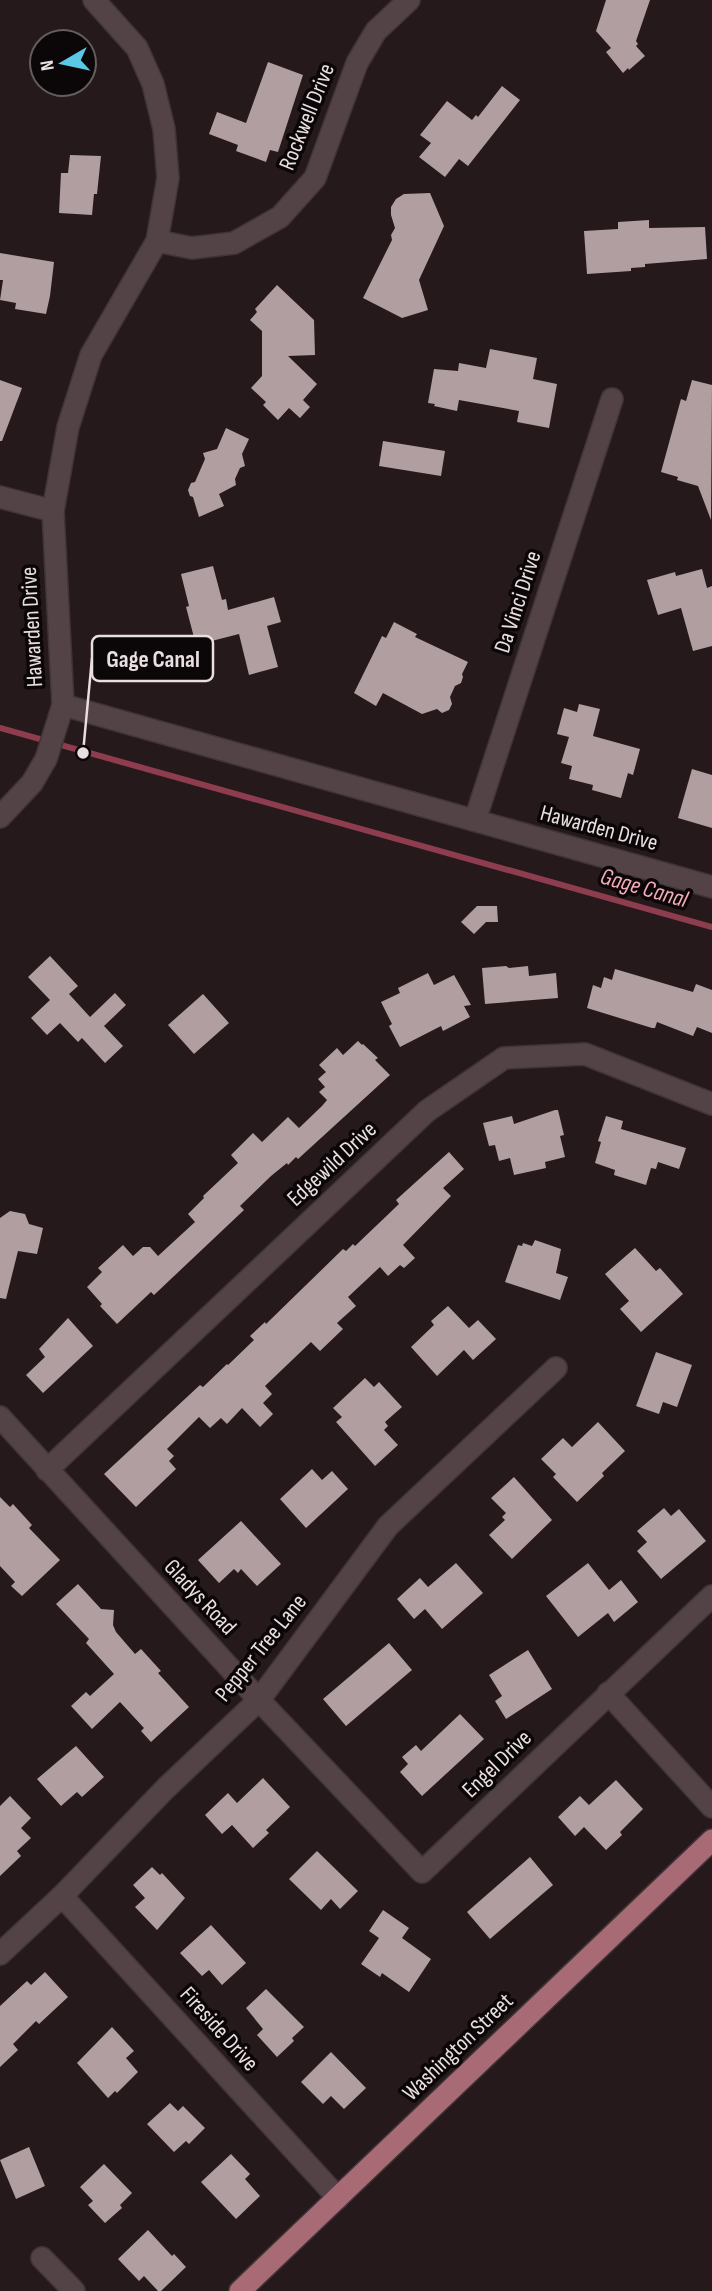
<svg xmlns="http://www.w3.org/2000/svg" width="712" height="2291" font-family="'Sofia Sans Condensed',sans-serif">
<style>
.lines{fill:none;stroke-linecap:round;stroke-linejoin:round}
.stream{stroke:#8d3d4e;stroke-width:6}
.building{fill:#b19ea0}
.minor-casing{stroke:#3f3436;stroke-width:24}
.major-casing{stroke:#3f3436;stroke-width:24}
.minor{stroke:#544346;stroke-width:21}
.major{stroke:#a86b75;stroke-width:21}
.labels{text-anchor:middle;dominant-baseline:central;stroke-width:7;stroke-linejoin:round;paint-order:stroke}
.street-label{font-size:23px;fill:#e9dfe0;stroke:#0b0607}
.water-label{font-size:24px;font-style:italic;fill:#f3acb7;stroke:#0b0607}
.leader{fill:none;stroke:#e9dfe0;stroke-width:2.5}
.callout-dot{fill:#e9dfe0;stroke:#0b0607;stroke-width:2.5}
.callout{fill:#0b0607;stroke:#e9dfe0;stroke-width:2.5}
.callout-label{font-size:24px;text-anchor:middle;font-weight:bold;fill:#e9dfe0}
</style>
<rect width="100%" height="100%" fill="#26191b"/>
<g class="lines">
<polyline class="stream" points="0,728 712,927"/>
</g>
<g class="building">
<polygon points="606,0 650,0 636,41 638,44 636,46 645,56 629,70 628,68 623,73 606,52 611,48 596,31"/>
<polygon points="268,62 303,75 278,152 270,150 266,162 236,151 238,145 209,134 217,112 246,123"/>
<polygon points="502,86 520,100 468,166 459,159 445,177 419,157 431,143 420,135 447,101 472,120 476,115 478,117"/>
<polygon points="70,155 101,156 97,194 94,194 92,215 59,213 61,173 68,173"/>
<polygon points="430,193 444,226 419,280 428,310 402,318 363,298 392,240 391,235 395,228 391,215 391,207 396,199 404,194"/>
<polygon points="649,220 649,228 705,227 707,259 645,264 645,267 631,268 631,271 587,274 584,231 618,229 618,222"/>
<polygon points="0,253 54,262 50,296 46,314 15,309 16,303 0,300 3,280 0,280"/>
<polygon points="277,285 314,320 315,355 288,356 317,384 303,400 310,407 300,418 289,408 278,420 263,405 266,402 251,388 262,376 262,331 250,320 257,312 255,309"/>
<polygon points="490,349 537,358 533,379 557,384 549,428 517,422 519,411 459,400 457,411 434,406 435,404 428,403 434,369 458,371 459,363 486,368"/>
<polygon points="0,380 22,388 2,441 0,441"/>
<polygon points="692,380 712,385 711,520 698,486 677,480 678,477 661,472 681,399 686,401"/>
<polygon points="226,428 249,439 242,454 245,466 240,468 235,479 236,485 219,494 224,506 199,517 193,497 190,496 188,490 191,483 195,482 205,459 203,453 217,449"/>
<polygon points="383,441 445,451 441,476 379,466"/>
<polygon points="213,566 222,600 226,599 228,610 274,597 281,622 267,626 278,667 249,675 239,634 196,645 186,607 189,606 181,574"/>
<polygon points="702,569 707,588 712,586 712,646 693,651 681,608 658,615 647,580 675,572 676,576"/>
<polygon points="394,622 417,634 415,637 468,662 462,674 463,677 461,683 455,686 450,697 452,704 449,710 442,713 437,709 422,714 383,693 376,706 354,693 382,636 386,638"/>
<polygon points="579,704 600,709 593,736 640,749 633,775 628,773 621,798 592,790 593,785 569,779 572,766 561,763 569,737 557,734 564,708 577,712"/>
<polygon points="692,769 712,775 712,828 678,818"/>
<polygon points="477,906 497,906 498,922 486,922 474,934 461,922"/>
<polygon points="50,956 78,986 69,994 90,1017 115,993 126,1005 104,1026 123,1046 105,1063 82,1038 78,1042 60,1023 47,1035 31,1018 50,1000 28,977"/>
<polygon points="506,966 509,968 528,966 529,976 556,973 558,998 485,1004 482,968"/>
<polygon points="615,969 693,992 696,984 712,990 712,1033 697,1027 693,1036 657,1022 655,1028 652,1028 587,1008 593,985 601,988 604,977 612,980"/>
<polygon points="428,973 434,985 454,975 471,1005 464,1006 470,1017 443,1031 441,1026 400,1047 389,1026 392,1024 381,1002 400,993 398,988"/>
<polygon points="203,994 229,1023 194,1054 168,1025"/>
<polygon points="358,1041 362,1045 363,1044 378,1058 375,1060 390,1075 298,1159 296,1157 288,1165 287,1163 271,1176 240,1206 244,1210 154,1295 151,1292 117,1324 100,1306 102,1304 87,1287 102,1272 98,1268 123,1245 133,1256 143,1247 150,1247 158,1256 195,1222 188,1214 204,1198 203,1196 238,1163 231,1155 253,1133 262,1142 288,1117 299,1128 322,1106 327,1100 319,1092 325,1087 318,1079 326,1072 319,1065 337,1048 343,1055"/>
<polygon points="555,1110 558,1110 564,1135 560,1136 565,1157 545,1162 546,1168 514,1175 510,1158 499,1161 495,1145 489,1146 483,1123 512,1116 514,1124"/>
<polygon points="606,1116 623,1121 621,1129 686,1148 679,1169 658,1162 656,1169 651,1168 646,1185 614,1175 615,1170 595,1163 601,1142 598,1141"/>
<polygon points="449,1152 464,1169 443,1188 451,1196 403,1245 415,1258 404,1268 400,1265 388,1276 380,1267 348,1297 356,1306 337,1323 343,1329 320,1351 311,1342 265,1386 272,1394 263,1403 273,1414 260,1427 242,1408 227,1424 221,1418 210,1428 199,1417 167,1449 174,1456 169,1461 176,1469 136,1507 133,1504 104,1474 200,1385 203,1387 227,1364 228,1365 254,1340 250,1336 265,1322 266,1324 343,1249 346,1251 353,1244 355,1246 399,1204 396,1200"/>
<polygon points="10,1211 25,1214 29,1224 43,1228 37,1254 18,1251 6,1299 0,1298 0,1218"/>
<polygon points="535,1240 561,1249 556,1273 568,1277 560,1300 505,1282 518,1245 522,1246 523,1243 532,1246"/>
<polygon points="635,1248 656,1271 660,1268 683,1294 641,1332 620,1309 629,1301 605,1274"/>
<polygon points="448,1306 469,1328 478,1320 496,1339 473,1360 464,1350 437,1376 411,1347 434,1325 431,1321"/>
<polygon points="68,1318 93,1346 43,1393 26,1375 45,1357 39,1349"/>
<polygon points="656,1352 692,1365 677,1407 663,1402 659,1414 636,1406"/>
<polygon points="365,1378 374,1387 379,1382 402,1407 385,1422 388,1426 384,1430 398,1445 375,1466 336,1422 342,1417 333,1408"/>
<polygon points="598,1422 625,1451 602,1473 604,1476 577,1502 553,1477 556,1474 541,1459 563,1438 572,1447"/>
<polygon points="312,1469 322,1480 332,1471 348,1489 306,1528 280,1499"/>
<polygon points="514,1477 552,1520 512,1559 489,1535 505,1520 502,1517 506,1513 491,1498"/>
<polygon points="0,1497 10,1507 13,1504 32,1525 29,1528 60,1560 22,1596 11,1586 15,1582 0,1566"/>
<polygon points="664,1508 671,1516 679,1509 706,1541 661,1579 637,1551 647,1542 637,1531"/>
<polygon points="241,1521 281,1564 257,1586 241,1569 238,1573 234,1569 219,1583 198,1560"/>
<polygon points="456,1563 483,1593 442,1629 425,1609 414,1619 397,1599 420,1578 428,1587"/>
<polygon points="588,1563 609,1590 621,1580 638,1602 614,1622 608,1613 578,1637 546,1596"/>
<polygon points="78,1584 101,1609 114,1610 113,1625 116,1632 135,1654 141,1649 161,1671 158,1673 189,1707 151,1742 141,1731 144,1728 120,1702 92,1729 71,1706 86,1692 90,1696 114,1674 86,1643 89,1639 56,1604"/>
<polygon points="389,1643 412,1670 346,1726 323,1699"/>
<polygon points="528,1650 552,1689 506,1719 495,1701 502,1696 489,1675"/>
<polygon points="460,1714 484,1739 422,1796 400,1772 408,1764 402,1757 416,1745 421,1751"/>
<polygon points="76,1746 104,1777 82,1797 77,1792 61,1806 37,1779"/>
<polygon points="263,1778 290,1807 266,1830 269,1833 253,1848 232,1825 222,1834 205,1815 228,1793 237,1803"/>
<polygon points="616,1780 643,1809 620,1832 622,1835 606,1850 584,1827 575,1836 558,1817 580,1796 589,1805"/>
<polygon points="10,1796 31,1818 21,1828 31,1838 17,1851 21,1856 0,1876 0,1806"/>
<polygon points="317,1851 358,1891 340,1909 331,1899 321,1910 289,1879"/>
<polygon points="530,1857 553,1885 490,1939 467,1912"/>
<polygon points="152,1867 160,1875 162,1873 185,1898 157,1930 135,1907 145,1898 133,1885"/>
<polygon points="383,1910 409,1928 402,1938 431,1959 409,1992 382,1973 380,1977 361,1964 379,1938 369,1931"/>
<polygon points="211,1925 246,1963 222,1985 209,1970 202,1976 180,1953"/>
<polygon points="45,1972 68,1997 39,2024 36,2021 13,2044 18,2050 0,2067 0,2006 27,1981 31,1985"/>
<polygon points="266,1989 304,2027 292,2038 294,2041 277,2057 257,2035 263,2029 246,2008"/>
<polygon points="112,2027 134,2051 126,2058 138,2072 117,2093 115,2091 108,2098 77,2063"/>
<polygon points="331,2052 366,2088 344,2109 331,2096 323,2104 301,2082"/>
<polygon points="170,2103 178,2111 183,2106 205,2128 189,2144 186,2141 174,2152 147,2124"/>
<polygon points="29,2147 45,2186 16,2199 0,2160"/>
<polygon points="231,2154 250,2174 245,2179 260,2196 236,2219 201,2182"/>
<polygon points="104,2164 132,2193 120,2205 122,2208 105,2223 88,2205 93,2201 80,2187"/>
<polygon points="148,2230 172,2256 174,2254 186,2267 161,2291 158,2291 144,2276 139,2281 118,2259"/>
</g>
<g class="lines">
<g class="minor-casing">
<g id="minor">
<polyline points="157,241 192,248 234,243 280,217 315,178 357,63 376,31 409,0"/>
<polyline points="0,497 53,511"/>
<polyline points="63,705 712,887"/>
<polyline points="0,817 32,783 46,759 63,705 53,511 68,427 91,355 157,241 168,178 164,129 153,84 137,48 94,0"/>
<polyline points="475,820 612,399"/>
<polyline points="0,1417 259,1700 422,1872 712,1596"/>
<polyline points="47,1470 427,1111 504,1058 585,1054 712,1104"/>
<polyline points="608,1693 712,1807"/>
<polyline points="62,1896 338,2198"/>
<polyline points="0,1954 62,1896 166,1788 259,1700 388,1526 556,1368"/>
<polyline points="42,2258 74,2291"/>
</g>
</g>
<g class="major-casing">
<polyline id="major" points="240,2291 712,1840"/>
</g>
<use href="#minor" class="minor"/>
<use href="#major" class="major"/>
</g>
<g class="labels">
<g class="street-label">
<text transform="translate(307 117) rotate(-68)">Rockwell Drive</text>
<text transform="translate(518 602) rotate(-72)">Da Vinci Drive</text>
<text transform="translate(32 627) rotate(-93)">Hawarden Drive</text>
<text transform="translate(599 828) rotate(15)">Hawarden Drive</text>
<text transform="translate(332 1164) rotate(-43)">Edgewild Drive</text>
<text transform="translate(200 1597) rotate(47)">Gladys Road</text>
<text transform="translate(261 1648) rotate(-51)">Pepper Tree Lane</text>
<text transform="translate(497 1764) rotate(-44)">Engel Drive</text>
<text transform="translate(219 2029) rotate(48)">Fireside Drive</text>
<text transform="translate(458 2047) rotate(-44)">Washington Street</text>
</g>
<g class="water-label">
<text transform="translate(644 888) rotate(16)">Gage Canal</text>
</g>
</g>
<path class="leader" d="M83 753L92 658"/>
<circle class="callout-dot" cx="83" cy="753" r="7"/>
<rect class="callout" x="92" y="636" width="121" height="45" rx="7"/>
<g class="callout-label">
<text x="153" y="667">Gage Canal</text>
</g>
<g transform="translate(63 63) rotate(261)"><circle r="33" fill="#0b0607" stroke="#645d5e" stroke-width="2"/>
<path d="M0-5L12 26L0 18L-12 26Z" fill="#5bc8e6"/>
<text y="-10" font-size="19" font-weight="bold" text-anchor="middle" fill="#e9dfe0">N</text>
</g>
</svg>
